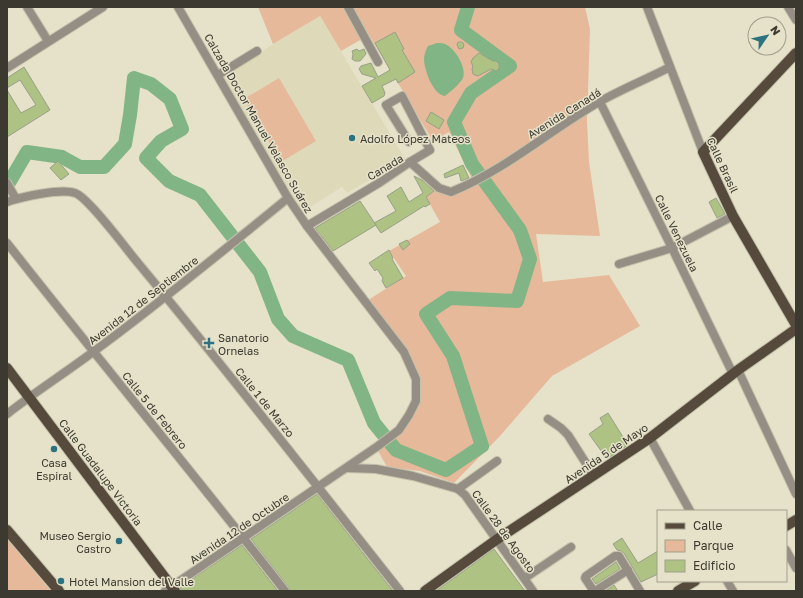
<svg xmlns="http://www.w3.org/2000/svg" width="803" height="598" font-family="'Golos Text',sans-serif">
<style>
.built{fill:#dedab9}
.green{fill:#e6b99a}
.water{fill:#82b585}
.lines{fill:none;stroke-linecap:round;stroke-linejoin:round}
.river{stroke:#82b585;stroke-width:14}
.building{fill:#adc283;stroke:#98a089}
.minor-casing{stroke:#c4c0aa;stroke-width:10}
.major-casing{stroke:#c4c0aa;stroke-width:12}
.minor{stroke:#948e85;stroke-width:8}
.major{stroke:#554a3b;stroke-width:10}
.poi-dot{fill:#2c7280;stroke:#e6e2c9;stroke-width:1.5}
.labels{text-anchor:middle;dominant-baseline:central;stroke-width:3;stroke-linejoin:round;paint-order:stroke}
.street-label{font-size:11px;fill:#3c3a30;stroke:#e6e2c9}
.poi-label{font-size:11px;fill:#3c3a30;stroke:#e6e2c9;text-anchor:start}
</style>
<rect width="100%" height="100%" fill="#e6e2c9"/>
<polygon class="built" points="320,16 405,159 347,193 342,187 302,212 222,75"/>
<g class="green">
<polygon points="258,7 585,7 590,29 587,121 589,162 600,236 536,234 543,282 609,275 640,326 552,376 500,436 454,483 420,471 387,467 377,449 411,417 418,378 365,302 406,276 389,251 440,222 426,197 437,189 454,194 475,185 449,132 433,141 369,35 341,51 320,16 273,44"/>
<polygon points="279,78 316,141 281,162 244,99"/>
<polygon points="7,539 51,591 7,591"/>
</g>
<path class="water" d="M437,43C440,43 444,43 447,45C455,49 467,68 463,78C460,84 450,92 445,96C433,95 424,69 424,59C424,54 426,50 428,46Z"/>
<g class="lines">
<polyline class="river" points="7,184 10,181 27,152 62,157 80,167 104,167 125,144 130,115 134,78 151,84 170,99 182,129 161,141 146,158 169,181 200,195 260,272 278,319 293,336 348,360 374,423 396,450 446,470 482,446 453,356 426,314 450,298 517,301 530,259 520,230 472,164 454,122 471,93 510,66 461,30 468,7"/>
</g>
<g class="building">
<polygon points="395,32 404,49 402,50 415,72 398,83 396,79 382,86 385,93 384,96 372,103 362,86 376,78 362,74 359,69 361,66 371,63 378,77 390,70 375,43"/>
<polygon points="458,42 462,42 464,44 463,48 459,49 457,45"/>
<polygon points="357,49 359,51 364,49 366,54 360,61 355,61 352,59 353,54 352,51"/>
<polygon points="479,53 493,61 496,61 499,64 499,69 496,71 491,69 478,76 473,74 472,69 473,66 471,62 473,58"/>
<polygon points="24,67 50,110 7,137 7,90 21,113 36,105 20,80 7,88 7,78"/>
<polygon points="431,112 444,120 439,129 426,121"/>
<polygon points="58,161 69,174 61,180 50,168"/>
<polygon points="463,165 469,178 461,181 459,173 445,178 444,174"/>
<polygon points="414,176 422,180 434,191 426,197 430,204 425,207 424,206 381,233 374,223 396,211 387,196 401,187 409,202 423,193"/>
<polygon points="716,198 725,214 717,218 709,202"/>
<polygon points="360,201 376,225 333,251 315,228"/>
<polygon points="407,240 410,244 403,250 399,244"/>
<polygon points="389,250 393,258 392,259 403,278 386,288 382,281 383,278 377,269 375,271 369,263"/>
<polygon points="608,413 628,445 607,459 589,434 603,424 600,418"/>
<polygon points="317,494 363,553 393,591 290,591 289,588 251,539"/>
<polygon points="622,538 638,563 658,551 658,574 641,582 624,553 621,551 617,550 613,544"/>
<polygon points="242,545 278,591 181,591 180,587"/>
<polygon points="494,549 525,591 436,591"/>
<polygon points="616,562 620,569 596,584 592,579"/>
<polygon points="614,585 618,591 608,591 607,590"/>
</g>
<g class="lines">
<g class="minor-casing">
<g id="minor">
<polyline points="27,7 48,41"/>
<polyline points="348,7 378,62"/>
<polyline points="647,7 703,152"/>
<polyline points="788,7 796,20"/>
<polyline points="7,68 103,7"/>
<polyline points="218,75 257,51"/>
<polyline points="600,102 672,248 733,374"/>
<polyline points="409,142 386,105 402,96 430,150 410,162"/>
<polyline points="7,183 16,199"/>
<path d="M7,202C21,197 61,188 75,193C88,197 127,250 138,263C227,370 313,481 400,591"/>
<path d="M307,226L379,183L410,162L439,188L451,192C505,170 549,131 599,102C622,89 647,79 670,67"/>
<path d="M7,243C99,360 194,474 285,591"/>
<polyline points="619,264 672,248 733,216"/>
<polyline points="738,370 796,494"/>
<path d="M7,414C35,392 65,373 93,352C160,303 224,250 288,198"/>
<polyline points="548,419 561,428 568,435 594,476"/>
<polyline points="650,438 690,511"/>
<polyline points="347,468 376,469 413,476 458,489 465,495 533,591"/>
<polyline points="458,489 497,461"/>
<polyline points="786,550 796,568"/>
<polyline points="628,570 595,591 593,590 585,578 586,576 615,556 619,556 640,591"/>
<polyline points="525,578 571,547"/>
<polyline points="727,581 733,591"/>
<polyline points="165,591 378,446 399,430 409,415 416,401 416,379 404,352 307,226 288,198 178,7"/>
</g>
</g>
<g class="major-casing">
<g id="major">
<polyline points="796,53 703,152 733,216 796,325"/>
<polyline points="7,368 175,591"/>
<polyline points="786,526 796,520"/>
<polyline points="7,530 59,591"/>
<polyline points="425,591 496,540 650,438 738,370 796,329"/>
<polyline points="678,591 695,581"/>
</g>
</g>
<use href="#minor" class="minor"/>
<use href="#major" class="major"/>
</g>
<g class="poi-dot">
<circle cx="352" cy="138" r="4"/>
<path d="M207 337h4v4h4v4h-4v4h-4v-4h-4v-4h4z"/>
<circle cx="54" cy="449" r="4"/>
<circle cx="119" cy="541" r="4"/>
<circle cx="61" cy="581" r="4"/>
</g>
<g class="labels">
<g class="street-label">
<text transform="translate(564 113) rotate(-32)">Avenida Canadá</text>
<text transform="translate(259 123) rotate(60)">Calzada Doctor Manuel Velasco Suárez</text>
<text transform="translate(723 165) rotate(65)">Calle Brasil</text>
<text transform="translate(385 167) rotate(-31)">Canada</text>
<text transform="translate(677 233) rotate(64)">Calle Venezuela</text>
<text transform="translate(143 300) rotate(-38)">Avenida 12 de Septiembre</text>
<text transform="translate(265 402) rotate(51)">Calle 1 de Marzo</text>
<text transform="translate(155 410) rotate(51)">Calle 5 de Febrero</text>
<text transform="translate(606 453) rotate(-34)">Avenida 5 de Mayo</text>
<text transform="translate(101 472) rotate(53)">Calle Guadalupe Victoria</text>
<text transform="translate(239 528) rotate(-34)">Avenida 12 de Octubre</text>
<text transform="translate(504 531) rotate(54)">Calle 28 de Agosto</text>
</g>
<g class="poi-label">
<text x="360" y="138">Adolfo López Mateos</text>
<text x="218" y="337">Sanatorio<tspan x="218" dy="13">Ornelas</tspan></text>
<text x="54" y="462" text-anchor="middle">Casa<tspan x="54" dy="13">Espiral</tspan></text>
<text x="111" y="535" text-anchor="end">Museo Sergio<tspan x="111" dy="13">Castro</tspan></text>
<text x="69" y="581">Hotel Mansion del Valle</text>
</g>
</g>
<rect width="803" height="598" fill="none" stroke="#3c3a30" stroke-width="16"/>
<rect x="657" y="510" width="130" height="72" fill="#e6e2c9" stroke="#a29f8c"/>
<rect x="665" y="523" width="20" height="6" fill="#554a3b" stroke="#a29f8c"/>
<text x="693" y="530" font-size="12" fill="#3c3a30">Calle</text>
<rect x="665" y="540" width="20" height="12" fill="#e6b99a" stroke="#a29f8c"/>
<text x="693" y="550" font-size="12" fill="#3c3a30">Parque</text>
<rect x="665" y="560" width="20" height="12" fill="#adc283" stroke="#a29f8c"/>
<text x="693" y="570" font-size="12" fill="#3c3a30">Edificio</text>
<g transform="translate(767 36) rotate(56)"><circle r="19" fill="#e6e2c9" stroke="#a29f8c"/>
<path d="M0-3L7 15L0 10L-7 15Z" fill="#2c7280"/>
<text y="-6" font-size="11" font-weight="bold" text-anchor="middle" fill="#3c3a30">N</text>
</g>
</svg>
